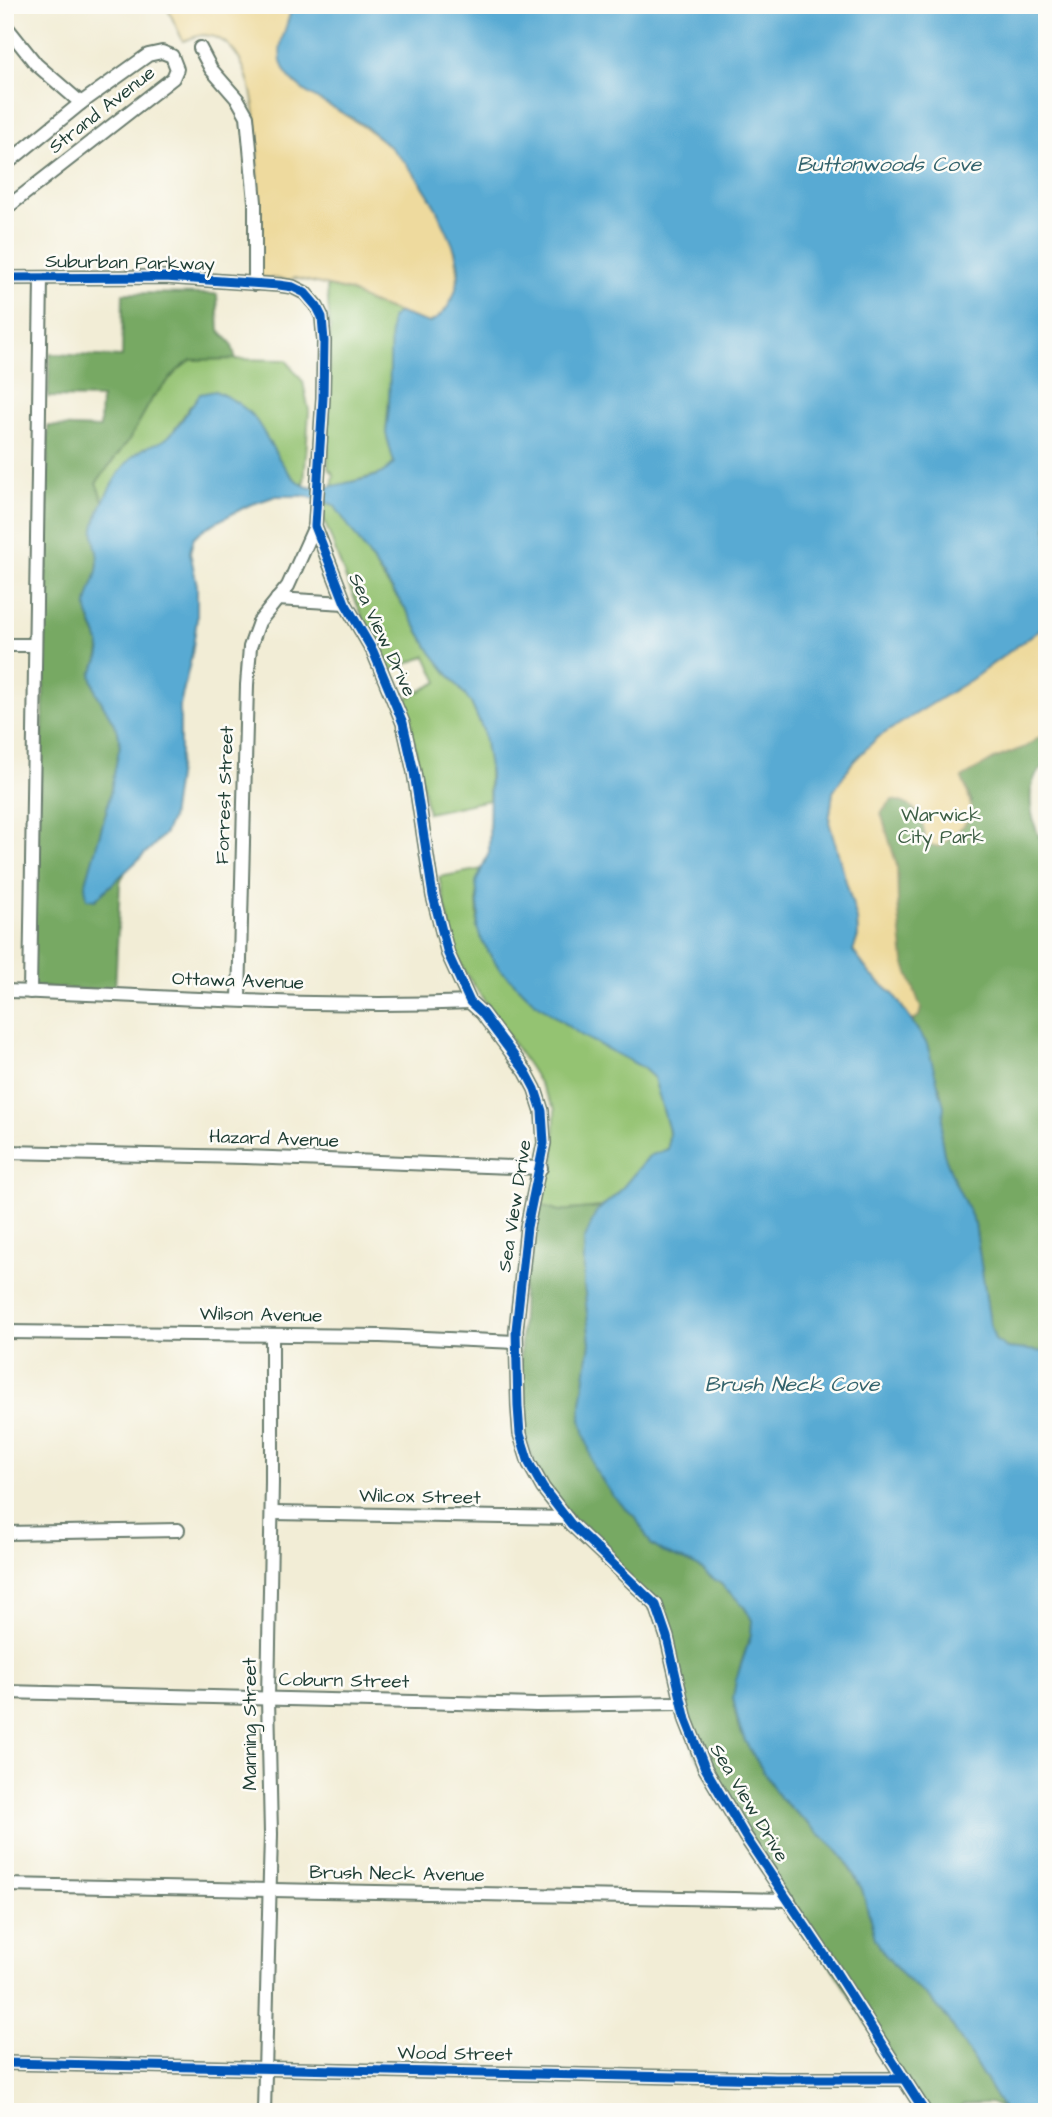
<svg xmlns="http://www.w3.org/2000/svg" width="1052" height="2117" font-family="'Architects Daughter',sans-serif">
<style>
.green{fill:#94c372;stroke:#5a8053;stroke-width:2}
.forest{fill:#77a964;stroke:#4b734c;stroke-width:2}
.sand{fill:#eeda9e;stroke:#868c69;stroke-width:2}
.water{fill:#58aad3;stroke:#3c7484;stroke-width:2}
.lines{fill:none;stroke-linecap:round;stroke-linejoin:round}
.minor-casing{stroke:#697b6d;stroke-width:16}
.minor{stroke:#fff;stroke-width:12}
.cycleway-casing{stroke:#fdfcf7;stroke-width:13}
.cycleway{stroke:#0057b8;stroke-width:9}
.labels{text-anchor:middle;dominant-baseline:central;stroke-width:5;stroke-linejoin:round;paint-order:stroke}
.street-label{font-size:19px;fill:#1f3d34;stroke:#fdfcf7}
.park-label{font-size:19px;fill:#3c5e44;stroke:#fdfcf7}
.water-label{font-size:21px;font-style:italic;fill:#33636c;stroke:#fdfcf7}
</style>
<rect width="100%" height="100%" fill="#fdfcf7"/>
<filter id="ink" filterUnits="userSpaceOnUse"><feTurbulence type="fractalNoise" baseFrequency=".0143" numOctaves="2"/><feDisplacementMap in="SourceGraphic" scale="14" xChannelSelector="R" yChannelSelector="G"/><feConvolveMatrix kernelMatrix="1 2 1 2 8 2 1 2 1" color-interpolation-filters="sRGB"/></filter>
<filter id="wash" filterUnits="userSpaceOnUse"><feTurbulence type="fractalNoise" baseFrequency=".00686" numOctaves="4" result="noise"/><feDisplacementMap in="SourceGraphic" scale="28" xChannelSelector="R" yChannelSelector="G"/><feGaussianBlur stdDeviation="1.57" result="paint"/><feColorMatrix in="noise" values="0 0 0 0 0 0 0 0 0 0 0 0 0 0 0 0 0 1.4 0 .05"/><feComposite in="paint" operator="in"/></filter>
<g filter="url(#wash)">
<rect width="100%" height="100%" fill="#f2edd6"/>
<g class="green">
<polygon points="327,286 350,291 369,302 399,313 396,315 386,433 394,463 384,473 332,487 334,474 328,468 330,330"/>
<path d="M210,359L286,360L303,382L309,411L304,485C284,478 268,437 255,419C244,406 230,398 215,391L190,406L171,435L160,444L143,448L120,472L104,503L96,483L129,440L153,397L178,370L191,360Z"/>
<path d="M321,500L334,505L356,533L380,574L407,611L431,652L471,703L483,730L489,759V800L428,813L414,742L401,701L438,682L426,656L389,671C368,629 347,586 332,541C326,524 322,520 321,500Z"/>
<path d="M482,869C472,888 480,907 477,928L557,1018L569,1027L642,1067L654,1078L669,1131L668,1149L602,1207L559,1211L537,1204L554,1164L555,1109L530,1068L465,972L456,954L439,877Z"/>
</g>
<g class="forest">
<path d="M123,293L217,294L219,330L231,343L236,359L191,360L178,370L153,397L129,440L96,483L104,503C92,527 102,553 96,578C94,588 86,599 88,609C92,644 111,636 91,675L96,692L118,731L120,745L107,809L85,886L95,900L125,872L120,883L115,991L31,987L29,983L43,727L48,426L100,428L101,398L48,397L50,354L122,357Z"/>
<path d="M1047,732V765C1043,768 1037,772 1035,777C1026,796 1032,832 1047,847V1352L1007,1348L995,1340L990,1324L975,1224L955,1182L944,1154L941,1137V1090L934,1075L927,1044L912,1021L919,1016L921,1008L904,962L898,905L897,866L881,813L892,800C920,805 923,818 926,844L972,802L961,778L994,759L1025,747Z"/>
<polygon points="537,1204 559,1211 602,1207 596,1213 584,1284 590,1343 581,1404 613,1496 636,1518 651,1544 663,1552 694,1564 721,1584 743,1605 752,1620 751,1635 740,1666 733,1698 738,1726 746,1743 779,1797 835,1848 844,1860 862,1889 875,1938 882,1951 904,1977 929,1998 949,2020 1003,2109 990,2103 965,2104 952,2112 924,2112 695,1753 654,1605 546,1496 518,1416 525,1232"/>
</g>
<g class="sand">
<path d="M166,5H292L290,20L284,35L294,81C328,107 367,125 399,154C435,187 493,292 429,323L369,302L350,291L295,278L289,280L251,276C255,227 279,40 204,35C197,35 190,39 183,41Z"/>
<path d="M1047,624V732L1025,747L994,759L962,778C979,819 971,819 940,847L926,844C923,818 920,805 892,800L881,813L897,866L898,905L904,962L921,1008L919,1016L912,1021L894,995L871,975L853,951L858,936L857,920L829,822L833,792L852,763L876,738L972,679Z"/>
</g>
<path class="water" d="M292,5H1047V624L972,679L877,738L852,763L833,792L829,822L857,920L858,936L853,951L871,975L894,995L927,1044L944,1106L941,1137L944,1154L955,1182L975,1224L990,1324L995,1340L1007,1348L1047,1352V2112H1005L949,2020L929,1998L904,1977L882,1951L875,1938L862,1889L845,1860L835,1848L779,1797L746,1743L739,1726L733,1698L736,1680L751,1635L752,1620L743,1605L721,1584L694,1564L663,1552L651,1544L636,1518L613,1496L594,1468L581,1420V1404L590,1343L584,1284V1241L596,1212L618,1193L649,1156L668,1149L669,1131L654,1078L642,1067L582,1036L533,1001L499,968L482,941L477,928L479,914L476,882L489,852L490,774L483,730L471,703L431,652L407,611L334,505L306,496H276L247,506L205,528L194,537L190,552L197,585V619L192,654L180,705V755L171,819L165,833L153,846L95,900L87,899L85,886L107,809L120,745L118,731L96,692L91,675C106,647 101,649 91,621C89,617 86,610 87,605C88,592 97,579 98,564C99,552 92,539 94,528C99,504 120,464 140,451C149,444 159,445 168,437C181,425 189,407 200,394L215,391C230,398 244,405 255,419C269,437 286,482 308,487C324,490 340,484 356,481C373,477 382,476 394,463L386,433L389,408L391,318L399,313L429,323C446,315 454,300 458,281C462,262 452,242 444,225C425,182 403,155 365,126C343,110 294,94 283,67C274,47 289,25 292,5Z"/>
</g>
<g filter="url(#ink)">
<g class="lines">
<g class="minor-casing">
<g id="minor">
<polyline points="5,25 36,64 81,103"/>
<polyline points="200,48 211,69 238,100 247,116 255,202 255,284"/>
<polyline points="5,165 81,103 148,55 162,52 172,56 177,69 173,78 5,209"/>
<polyline points="5,278 165,277 279,285 293,287 305,293 317,307 322,317 324,341 323,398 315,526 345,603 373,651 403,723 414,772 433,896 448,954 470,1002 482,1013 526,1072 535,1089 542,1111 544,1143 527,1227 516,1330 518,1407 520,1434 529,1463 543,1488 571,1524 656,1605 667,1637 686,1720 705,1768 745,1836 834,1969 925,2112"/>
<polyline points="277,599 345,603"/>
<polyline points="5,645 34,645"/>
<path d="M5,991C160,995 315,1009 470,1002"/>
<polyline points="30,992 41,279"/>
<polyline points="239,999 247,685 250,647 259,622 288,586 315,526"/>
<polyline points="5,1152 246,1157 541,1168"/>
<polyline points="5,1332 380,1336 516,1342"/>
<polyline points="272,1513 567,1518"/>
<polyline points="5,1533 178,1530"/>
<polyline points="5,1692 536,1705 681,1703"/>
<polyline points="5,1885 789,1900"/>
<polyline points="5,2063 775,2079 903,2079"/>
<polyline points="264,2112 271,1834 268,1698 272,1482 272,1335"/>
</g>
</g>
<use href="#minor" class="minor"/>
<g class="cycleway-casing">
<g id="cycleway">
<polyline points="5,278 165,277 279,285 293,287 305,293 317,307 322,317 324,341 323,398 315,526 345,603 373,651 403,723 414,772 433,896 448,954 470,1002 482,1013 526,1072 535,1089 542,1111 544,1143 527,1227 516,1330 518,1407 520,1434 529,1463 543,1488 571,1524 656,1605 667,1637 686,1720 705,1768 745,1836 834,1969 925,2112"/>
<polyline points="5,2063 775,2079 903,2079"/>
</g>
</g>
<use href="#cycleway" class="cycleway"/>
</g>
</g>
<g class="labels">
<g class="street-label">
<text transform="translate(102 110) rotate(-38)">Strand Avenue</text>
<text transform="translate(130 263) rotate(1)">Suburban Parkway</text>
<text transform="translate(382 635) rotate(65)">Sea View Drive</text>
<text transform="translate(225 795) rotate(-88)">Forrest Street</text>
<text transform="translate(238 981) rotate(2)">Ottawa Avenue</text>
<text transform="translate(274 1139) rotate(2)">Hazard Avenue</text>
<text transform="translate(515 1206) rotate(-81)">Sea View Drive</text>
<text transform="translate(261 1315) rotate(1)">Wilson Avenue</text>
<text transform="translate(420 1497) rotate(1)">Wilcox Street</text>
<text transform="translate(344 1681) rotate(1)">Coburn Street</text>
<text transform="translate(250 1724) rotate(-90)">Manning Street</text>
<text transform="translate(749 1803) rotate(59)">Sea View Drive</text>
<text transform="translate(397 1874) rotate(1)">Brush Neck Avenue</text>
<text transform="translate(455 2054) rotate(1)">Wood Street</text>
</g>
<g class="park-label">
<text x="941" y="815">Warwick<tspan x="941" dy="22">City Park</tspan></text>
</g>
<g class="water-label">
<text x="889" y="164">Buttonwoods Cove</text>
<text x="792" y="1384">Brush Neck Cove</text>
</g>
</g>
<rect width="1052" height="2117" fill="none" stroke="#fdfcf7" stroke-width="28"/>
</svg>
